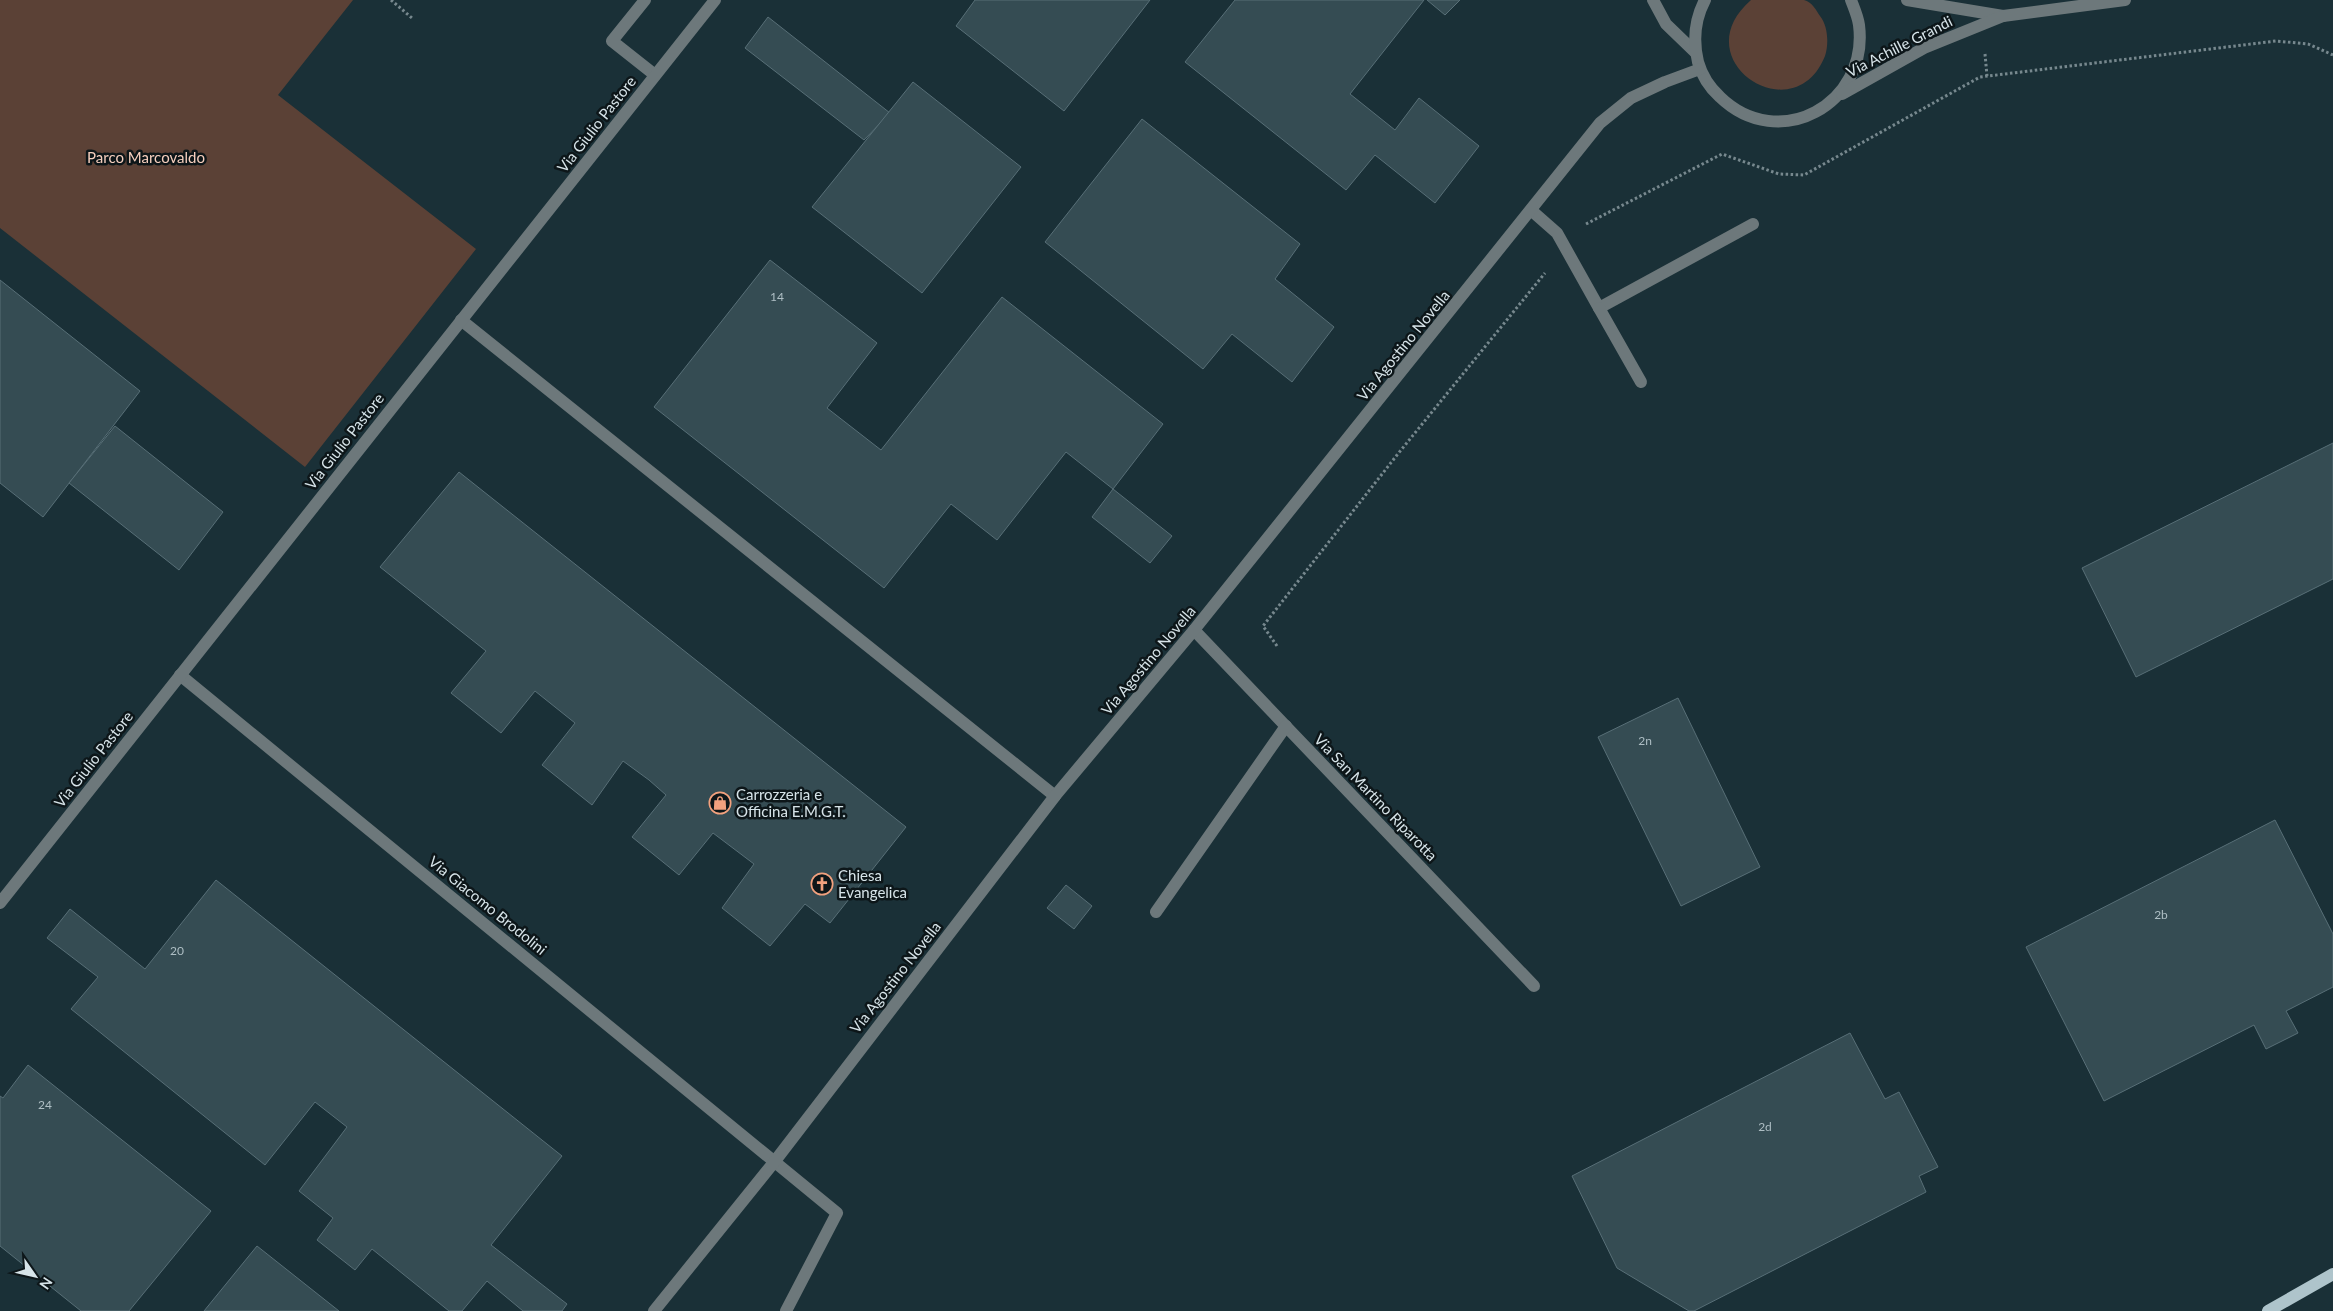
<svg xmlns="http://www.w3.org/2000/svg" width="2333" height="1311" font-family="Lato,sans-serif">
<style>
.green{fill:#5b4136}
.building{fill:#354c53;stroke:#586f77}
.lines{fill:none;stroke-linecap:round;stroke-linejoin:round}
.path{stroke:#77888e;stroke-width:3;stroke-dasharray:2.5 2.5;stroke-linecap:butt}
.minor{stroke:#6d787b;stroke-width:12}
.major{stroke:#aec4cb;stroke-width:12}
.labels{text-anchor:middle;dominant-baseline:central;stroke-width:5;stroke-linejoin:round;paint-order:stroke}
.number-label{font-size:12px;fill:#aebec4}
.street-label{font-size:15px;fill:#d7e4e9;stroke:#0d1619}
.park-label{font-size:15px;fill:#f6cfbe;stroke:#0d1619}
.poi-label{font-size:15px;fill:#d7e4e9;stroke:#0d1619;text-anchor:start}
</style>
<rect width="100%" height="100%" fill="#1a3037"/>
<g class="green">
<polygon points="0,0 353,0 278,95 476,249 305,467 0,228"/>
<path d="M1751,0C1766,0 1790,0 1804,0C1812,2 1816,10 1820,16C1828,26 1829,44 1825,56C1794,134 1682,60 1751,0Z"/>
</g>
<g class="building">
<polygon points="975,0 1150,0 1064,111 956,26"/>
<polygon points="1235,0 1424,0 1350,94 1395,130 1419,98 1479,146 1435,203 1375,155 1346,190 1185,62"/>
<polygon points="1427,0 1460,0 1445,15"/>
<polygon points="768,17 890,113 864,140 745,48"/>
<polygon points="913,82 1021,167 922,293 812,207"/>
<polygon points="1142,119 1300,244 1275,279 1334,327 1292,382 1232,334 1203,369 1045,242"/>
<polygon points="770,260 877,343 827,408 881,450 1002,297 1163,424 1113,489 1066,452 997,540 951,504 884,588 654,407"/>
<polygon points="0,280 140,391 43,517 0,483"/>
<polygon points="115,426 223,512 179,570 69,483"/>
<polygon points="2333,443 2333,579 2136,677 2082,568"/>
<polygon points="459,472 906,827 830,923 805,904 770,946 722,908 754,864 713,833 679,875 632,837 666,795 649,780 623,761 592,805 542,765 575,723 535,691 501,733 451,693 486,651 380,567"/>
<polygon points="1113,489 1172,536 1150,563 1092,517"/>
<polygon points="1678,698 1760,867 1681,906 1598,737"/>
<polygon points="2275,820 2333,934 2333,987 2286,1011 2298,1033 2266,1049 2254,1025 2104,1101 2026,947"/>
<polygon points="216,880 562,1156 491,1245 567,1304 562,1311 523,1311 487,1281 462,1311 449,1311 372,1249 355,1270 317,1240 333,1218 299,1191 347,1127 315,1102 265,1165 71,1009 98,977 47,938 70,909 145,969"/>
<polygon points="1066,885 1092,906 1074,929 1047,908"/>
<polygon points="1850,1033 1885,1099 1899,1092 1938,1167 1919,1176 1926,1192 1694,1311 1689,1311 1617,1268 1572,1176"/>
<polygon points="28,1065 211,1211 129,1311 81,1311 0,1246 0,1096 3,1098"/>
<polygon points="257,1246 339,1311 204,1311"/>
</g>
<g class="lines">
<g class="path">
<polyline points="391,0 412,18"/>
<polyline points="1985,54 1987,76"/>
<polyline points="1586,224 1722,154 1779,174 1804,175 1980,77 2276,41 2308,44 2333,55"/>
<polyline points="1277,646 1263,626 1397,455 1545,273"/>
</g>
<g class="minor">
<polyline points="645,0 612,41 655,75"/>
<polyline points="1653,0 1666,24 1696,53"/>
<path d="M1705,0C1695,19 1693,41 1698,62C1702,76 1710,88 1720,97C1779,154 1869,104 1859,25C1858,17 1854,8 1851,0"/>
<polyline points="1907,0 2003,16"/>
<polyline points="1842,94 1924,48 2003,16 2125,0"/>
<polyline points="1532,211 1557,233 1599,308 1753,224"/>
<polyline points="1599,308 1641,382"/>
<polyline points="461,320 1055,796"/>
<polyline points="1194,630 1534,986"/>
<polyline points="180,675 837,1213 786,1311"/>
<polyline points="0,903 715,0"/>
<polyline points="1156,912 1286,726"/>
<polyline points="654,1311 775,1161 1055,796 1194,630 1600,123 1631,98 1665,82 1700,69"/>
</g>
<polyline class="major" points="2268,1311 2333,1274"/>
</g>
<defs>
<g id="shop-ring" transform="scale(1.125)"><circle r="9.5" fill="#0d1619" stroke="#f2a17e" stroke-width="1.5"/><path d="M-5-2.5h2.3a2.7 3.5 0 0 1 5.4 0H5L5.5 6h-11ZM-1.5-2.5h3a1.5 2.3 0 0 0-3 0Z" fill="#f2a17e"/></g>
<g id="church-ring" transform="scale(1.125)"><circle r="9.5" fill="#0d1619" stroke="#f2a17e" stroke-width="1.5"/><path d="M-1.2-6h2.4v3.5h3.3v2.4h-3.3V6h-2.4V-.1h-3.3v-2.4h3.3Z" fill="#f2a17e"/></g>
</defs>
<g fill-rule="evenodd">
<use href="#shop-ring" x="720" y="803"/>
<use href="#church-ring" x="822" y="884"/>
</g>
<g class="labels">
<g class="number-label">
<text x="777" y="296">14</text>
<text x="1645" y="740">2n</text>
<text x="2161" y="914">2b</text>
<text x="177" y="950">20</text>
<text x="45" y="1104">24</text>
<text x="1765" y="1126">2d</text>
</g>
<g class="street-label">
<text transform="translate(1899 46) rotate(-27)">Via Achille Grandi</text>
<text transform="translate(596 124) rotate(-52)">Via Giulio Pastore</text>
<text transform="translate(1403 345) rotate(-51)">Via Agostino Novella</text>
<text transform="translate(344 441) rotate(-52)">Via Giulio Pastore</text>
<text transform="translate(1148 660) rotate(-50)">Via Agostino Novella</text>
<text transform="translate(93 759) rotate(-52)">Via Giulio Pastore</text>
<text transform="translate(1376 797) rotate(46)">Via San Martino Riparotta</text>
<text transform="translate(488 905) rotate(39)">Via Giacomo Brodolini</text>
<text transform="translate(895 977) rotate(-52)">Via Agostino Novella</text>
</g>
<g class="park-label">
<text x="146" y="157">Parco Marcovaldo</text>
</g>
<g class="poi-label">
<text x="736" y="794">Carrozzeria e<tspan x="736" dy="17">Officina E.M.G.T.</tspan></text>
<text x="838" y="875">Chiesa<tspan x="838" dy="17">Evangelica</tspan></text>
</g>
</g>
<g transform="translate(35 1276) rotate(124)" stroke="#0d1619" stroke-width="4" paint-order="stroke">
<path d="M0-4L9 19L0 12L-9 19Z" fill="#d7e4e9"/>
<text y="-8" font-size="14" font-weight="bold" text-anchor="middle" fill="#d7e4e9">N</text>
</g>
</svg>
